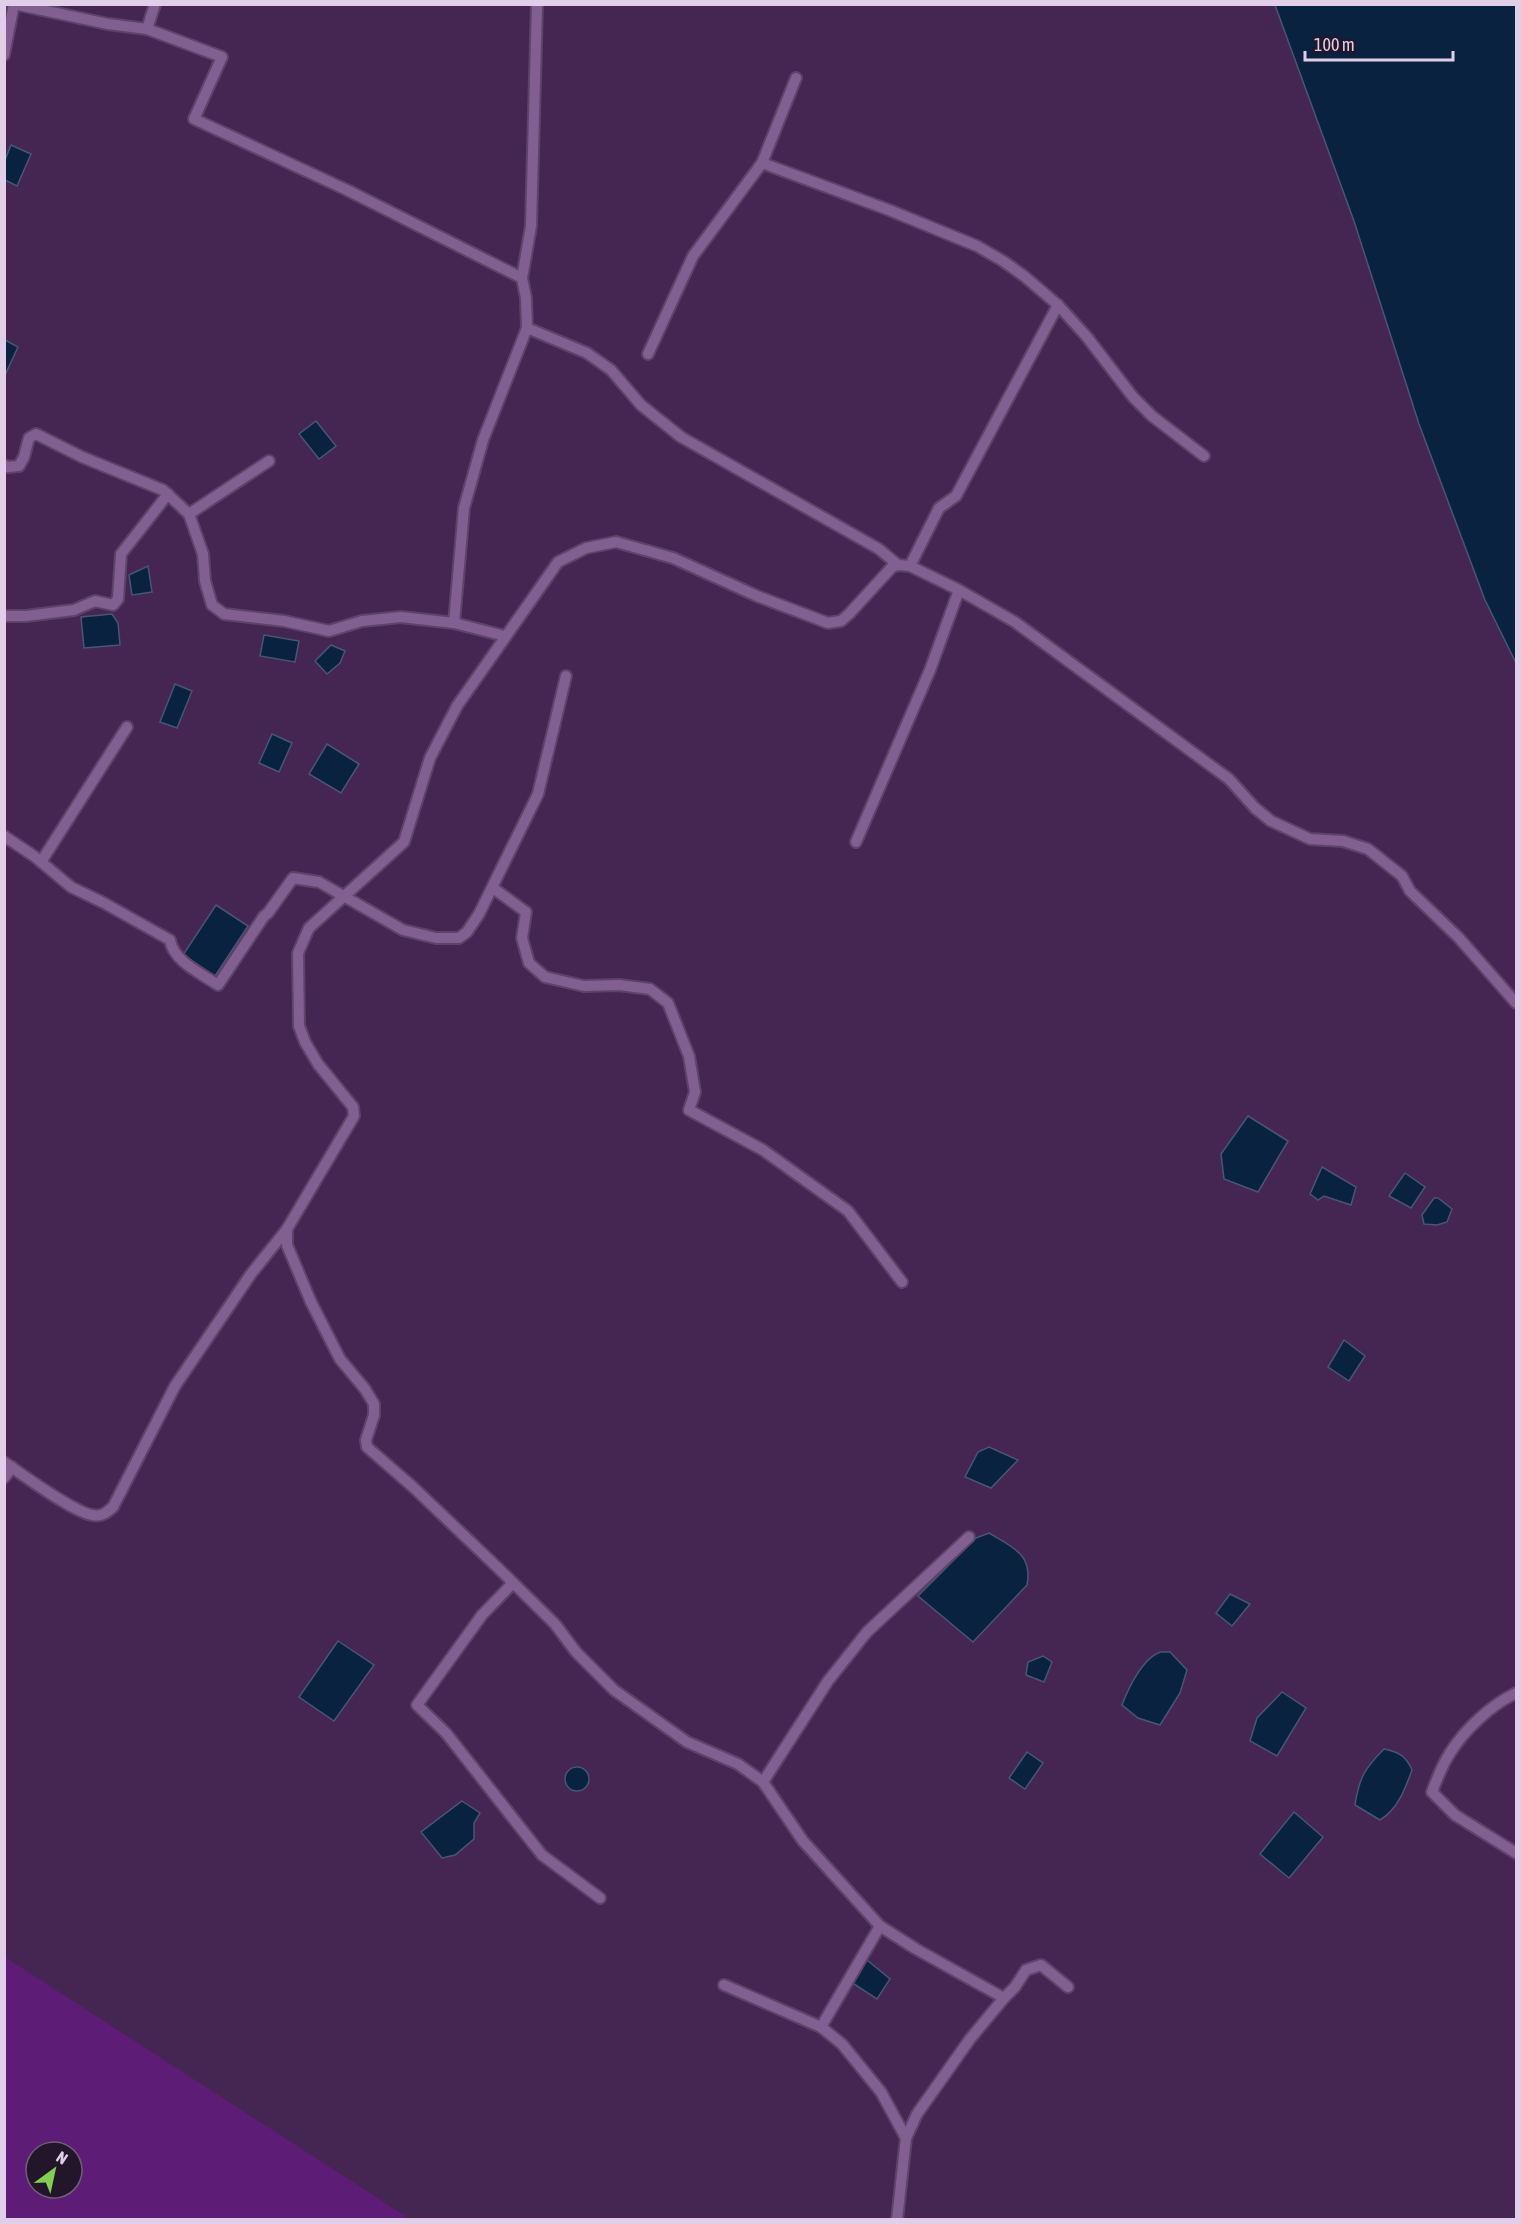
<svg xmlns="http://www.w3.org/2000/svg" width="1521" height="2224" font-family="'Asap Condensed',sans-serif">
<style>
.green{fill:#5d1c75;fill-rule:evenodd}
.water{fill:#082240;stroke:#495673;stroke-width:1.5}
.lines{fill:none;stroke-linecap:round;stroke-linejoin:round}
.minor-casing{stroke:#5e4369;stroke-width:14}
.minor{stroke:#815f90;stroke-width:10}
</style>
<rect width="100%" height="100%" fill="#452652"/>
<path class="green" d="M5,1957L410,2219H5ZM36,2152H72V2188H36Z"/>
<g class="water">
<polygon points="1275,5 1516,5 1516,663 1485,600 1419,424 1354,221"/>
<polygon points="11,145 31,154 17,186 5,180 5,160"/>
<polygon points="5,340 18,347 5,375"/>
<polygon points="316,421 336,446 319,459 299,434"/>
<polygon points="148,566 152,592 132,595 129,575"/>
<polygon points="112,614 118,623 120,645 84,648 81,617"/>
<polygon points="264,635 299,641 295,662 260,656"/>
<polygon points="331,645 345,651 340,663 327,674 315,661"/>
<polygon points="175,684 192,691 177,728 160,722"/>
<polygon points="272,734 292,743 279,772 259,763"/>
<polygon points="327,744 359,764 341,793 309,774"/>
<polygon points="216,905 248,926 215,976 183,955"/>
<polygon points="1248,1116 1288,1141 1258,1192 1224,1179 1221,1154"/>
<polygon points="1322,1167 1356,1187 1351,1205 1324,1196 1318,1200 1310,1194"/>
<polygon points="1405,1173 1425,1187 1411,1208 1389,1196"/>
<polygon points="1434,1198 1438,1198 1452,1209 1447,1222 1437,1225 1424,1224 1422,1215"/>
<polygon points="1344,1340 1365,1356 1349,1381 1328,1367"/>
<polygon points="989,1447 1018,1460 991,1488 965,1477 978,1452"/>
<path d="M989,1533C1012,1547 1033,1554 1027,1585L973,1642L918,1596L976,1538Z"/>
<polygon points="1230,1594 1250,1604 1232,1626 1216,1613"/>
<polygon points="338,1641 374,1665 334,1721 299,1697"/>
<path d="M1161,1652H1170L1187,1670L1180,1693L1160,1725L1138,1718L1122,1705C1128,1689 1143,1657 1161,1652Z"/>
<polygon points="1043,1656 1052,1662 1044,1682 1026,1675 1028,1662"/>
<polygon points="1282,1692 1306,1708 1277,1756 1250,1741 1257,1718"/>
<path d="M1384,1749C1399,1752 1406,1756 1412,1770C1405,1789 1398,1809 1380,1820L1355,1805C1359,1778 1365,1768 1384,1749Z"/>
<polygon points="1027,1752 1043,1763 1025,1789 1009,1778"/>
<circle cx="577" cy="1779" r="12"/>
<polygon points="462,1801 480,1813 474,1823 474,1839 455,1855 442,1858 421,1832"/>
<polygon points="1294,1812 1323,1837 1289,1878 1260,1854"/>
<polygon points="867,1960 890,1979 877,1999 851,1982"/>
</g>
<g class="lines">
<g class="minor-casing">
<g id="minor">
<polyline points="14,4 108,24 147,29"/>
<polyline points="155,4 147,29 222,57 194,119 347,190 522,278"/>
<polyline points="4,55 14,4"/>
<polyline points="762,163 889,210 977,246 1003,261 1024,276 1058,305 1087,337 1133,397 1152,416 1204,456"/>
<polyline points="527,328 587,353 611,370 641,405 681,437 879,549 898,565"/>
<polyline points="648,354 693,256 762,163 796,78"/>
<polyline points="4,465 8,467 19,466 24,457 29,438 36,434 82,457 163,490 189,514 203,554 205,581 212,605 224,614 284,621 329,631 362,621 401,617 454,623 505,636"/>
<polyline points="189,514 269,461"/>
<polyline points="910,566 939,508 956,496 1058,305"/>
<polyline points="4,616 26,616 74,610 95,601 113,605 118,599 121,554 168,494"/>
<polyline points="454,623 464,508 483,440 527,328 526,298 522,278 531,226 537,4"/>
<path d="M4,836L34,856L71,887L104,903L170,940C173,961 202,974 218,985L264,916L268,913L293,878L319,882L403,930L436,938H459L467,932L479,914L538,794L566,676"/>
<polyline points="856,842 930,670 959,590"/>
<polyline points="41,862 127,727"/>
<polyline points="493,888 526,912 522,938 529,963 545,977 584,986 619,985 650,989 668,1003 689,1056 695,1092 689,1110 763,1150 848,1211 902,1282"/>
<polyline points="287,1229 287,1245 311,1302 340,1359 365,1389 374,1404 374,1415 366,1440 367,1447 413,1487 497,1567 555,1624 576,1652 614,1690 687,1742 738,1764 763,1782"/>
<path d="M4,1462C22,1474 74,1513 93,1515C102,1517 107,1512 113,1507L175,1386L251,1274L287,1229L354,1116L353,1107L318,1064L305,1042L299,1026L298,953L309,928L404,842L430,758L457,706L558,562L586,548L616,542L673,558L757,596L828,623L841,621L849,614L892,567L898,565L910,566L959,590L1015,622L1229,779L1255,808L1271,821L1310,839L1343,841L1368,849L1402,876L1410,891L1459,938L1516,1003"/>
<polyline points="4,1478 12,1467"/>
<polyline points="969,1537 867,1632 828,1681 763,1782 803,1841 880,1926 916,1949 1004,1998"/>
<polyline points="513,1583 482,1615 417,1705 446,1733 542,1855 600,1898"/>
<path d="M1516,1693C1491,1705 1465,1729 1450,1753C1442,1765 1437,1779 1432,1792L1455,1815L1516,1853"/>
<polyline points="880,1926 821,2027 842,2044 881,2092 906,2138"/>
<polyline points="724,1985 821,2027"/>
<polyline points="897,2220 906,2138 917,2114 970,2039 1004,1998 1015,1987 1026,1970 1041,1965 1068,1987"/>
</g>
</g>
<use href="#minor" class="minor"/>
</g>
<rect width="1521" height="2224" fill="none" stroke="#e1cfea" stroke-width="12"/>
<g transform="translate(54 2170) rotate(33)"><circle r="28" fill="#24162a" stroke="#706077" stroke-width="1.5"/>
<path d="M0-4.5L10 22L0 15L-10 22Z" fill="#82d04f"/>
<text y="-9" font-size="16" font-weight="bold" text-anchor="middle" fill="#e1cfea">N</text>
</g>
<path d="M1305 51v9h148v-9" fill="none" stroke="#e1cfea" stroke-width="3"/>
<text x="1314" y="51" font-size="18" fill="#e1cfea" stroke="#24162a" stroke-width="4.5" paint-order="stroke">100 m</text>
</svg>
